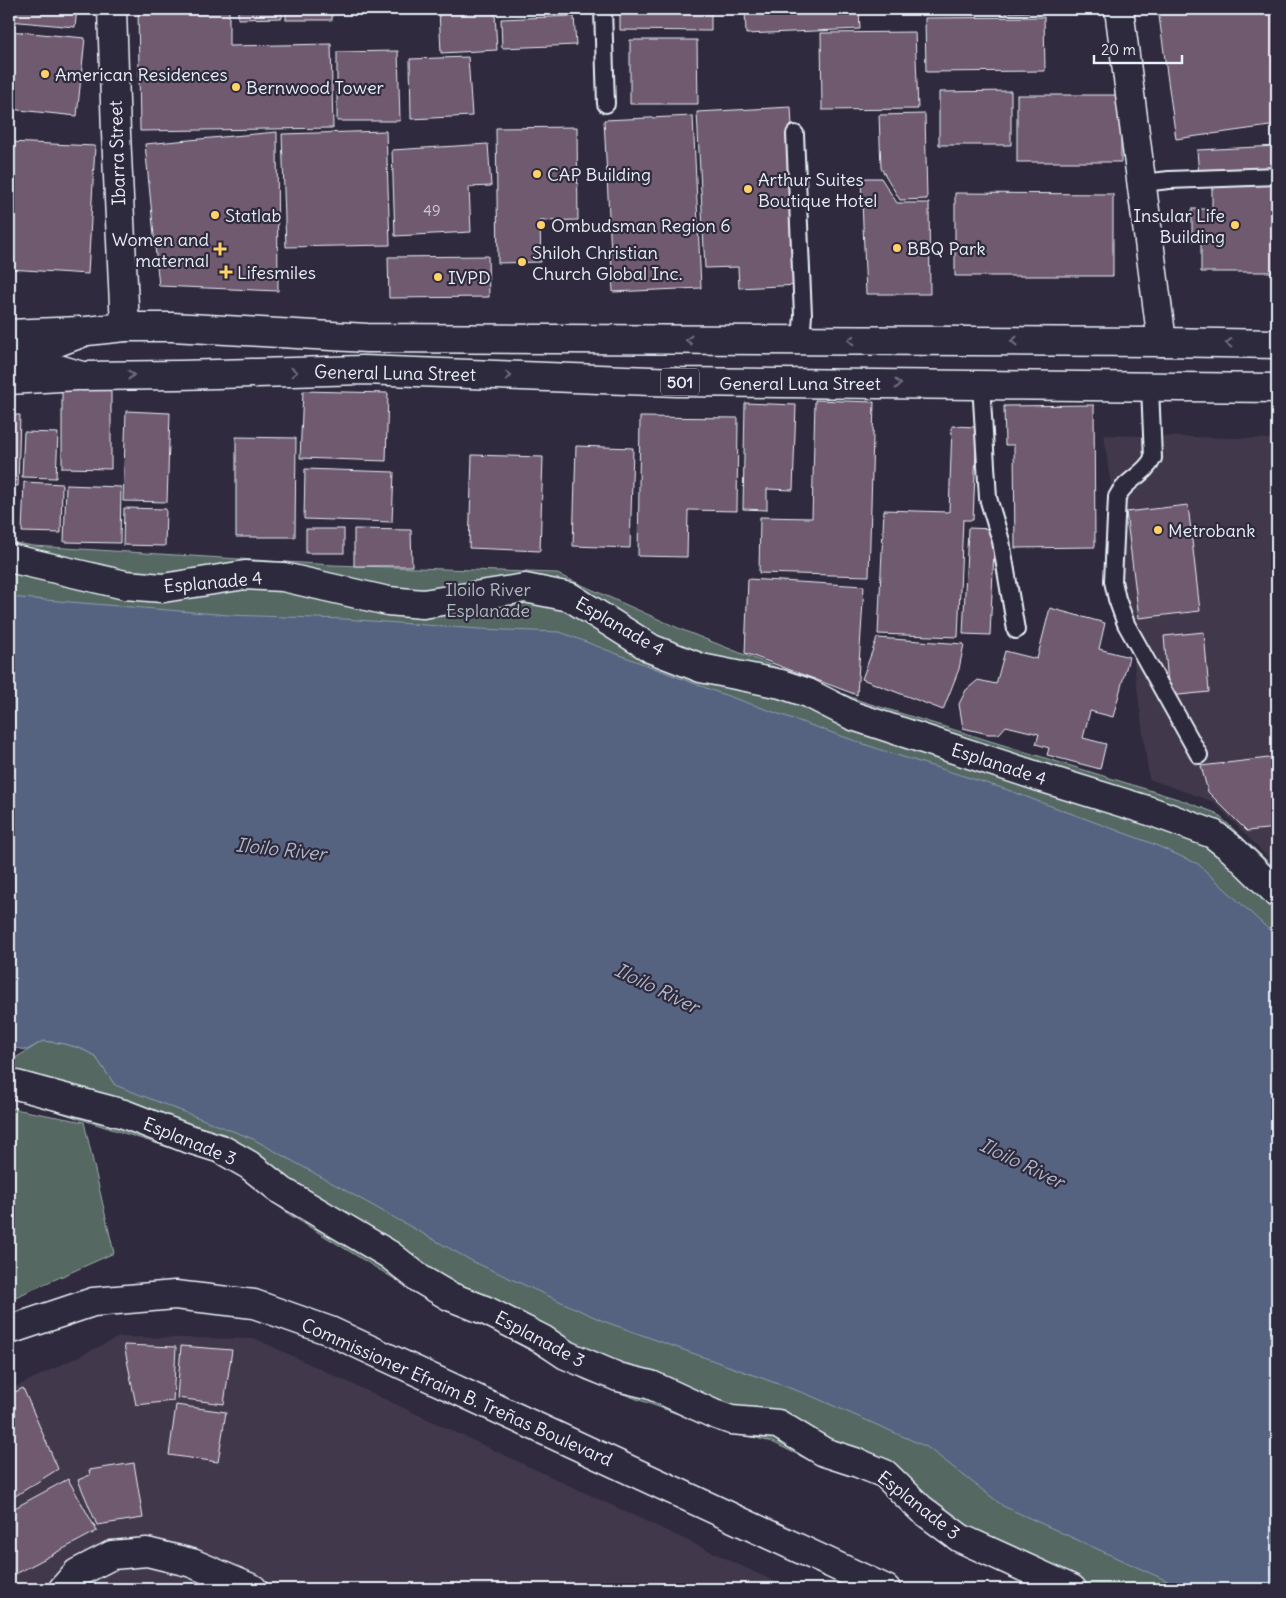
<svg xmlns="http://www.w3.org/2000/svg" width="1286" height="1598" font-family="Delius,sans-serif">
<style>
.built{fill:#42384c}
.green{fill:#546862;stroke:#9eacad}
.water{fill:#576380;stroke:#919cb0}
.building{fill:#705a6f;stroke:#e8f1f8}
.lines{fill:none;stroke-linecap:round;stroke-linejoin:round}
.lane-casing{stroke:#e8f1f8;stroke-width:20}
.street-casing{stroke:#e8f1f8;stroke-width:31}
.secondary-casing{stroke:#e8f1f8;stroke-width:31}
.highway-casing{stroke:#e8f1f8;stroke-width:31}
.lane{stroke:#2f2a3d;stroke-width:16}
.street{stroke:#2f2a3d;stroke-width:28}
.secondary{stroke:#2f2a3d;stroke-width:28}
.highway{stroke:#2f2a3d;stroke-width:28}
.oneway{stroke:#70707e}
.poi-dot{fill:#ffd166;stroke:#2f2a3d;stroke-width:2}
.labels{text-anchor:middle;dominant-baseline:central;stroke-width:4.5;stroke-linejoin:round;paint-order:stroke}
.number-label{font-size:15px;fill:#cacbd6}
.shield{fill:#2f2a3d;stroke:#b0b5c0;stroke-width:1}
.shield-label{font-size:16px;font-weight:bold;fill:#e8f1f8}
.poi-label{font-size:18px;fill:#e8f1f8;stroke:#2f2a3d;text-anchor:start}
.street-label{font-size:18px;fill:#e8f1f8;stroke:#2f2a3d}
.park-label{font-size:18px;fill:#adbabc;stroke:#2f2a3d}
.water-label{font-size:19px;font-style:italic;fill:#aeb8c8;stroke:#2f2a3d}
</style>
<rect width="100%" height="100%" fill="#2f2a3d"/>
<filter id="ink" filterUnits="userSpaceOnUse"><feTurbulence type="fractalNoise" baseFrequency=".02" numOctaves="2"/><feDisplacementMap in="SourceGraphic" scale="10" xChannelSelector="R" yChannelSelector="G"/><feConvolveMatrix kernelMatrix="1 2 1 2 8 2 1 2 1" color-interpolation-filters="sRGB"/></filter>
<g filter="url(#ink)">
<g class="built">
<polygon points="1104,435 1277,439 1277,867 1214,802 1149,779"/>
<polygon points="119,1337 256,1339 791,1589 9,1589 9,1390"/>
</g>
<g class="green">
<polygon points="9,542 34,546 333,565 555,573 685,631 861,701 1181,800 1216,813 1277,870 1277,959 9,604"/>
<polygon points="9,1035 11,1036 14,1048 12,1060 43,1041 60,1043 80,1048 95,1056 115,1085 130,1070 1277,1589 1042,1589 953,1549 876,1485 821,1466 772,1442 716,1428 585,1380 501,1335 424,1297 290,1215 226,1166 9,1096"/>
<polygon points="9,1108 84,1122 114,1253 9,1300"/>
</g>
<polygon class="water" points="9,597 229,615 344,619 480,629 560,632 714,691 881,750 1005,789 1151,843 1198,864 1277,937 1277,1589 1185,1589 1003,1506 927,1447 809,1395 603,1321 474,1262 253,1139 115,1085 95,1056 80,1048 60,1043 43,1041 27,1050 9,1047"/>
<g class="building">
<polygon points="9,9 77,9 75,27 9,21"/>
<polygon points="138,9 229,9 229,46 331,44 333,128 140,131"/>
<polygon points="238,9 282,9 282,18 238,19"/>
<rect x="286" y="9" width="46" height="11"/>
<polygon points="439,9 483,9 484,13 495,13 497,50 441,53"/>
<polygon points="539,9 582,9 582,12 539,13"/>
<polygon points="620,9 711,9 711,31 620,30"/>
<polygon points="745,9 859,9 860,29 746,34"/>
<polygon points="1004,9 1099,9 1099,10 1004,13"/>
<polygon points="1158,9 1277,9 1277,125 1176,139"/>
<polygon points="574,16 576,45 502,48 501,19"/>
<polygon points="1044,17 1045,71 926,72 925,18"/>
<polygon points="9,31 85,38 77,116 9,109"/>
<polygon points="915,32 918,109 822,110 821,33"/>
<polygon points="630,40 697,40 698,104 630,104"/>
<polygon points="398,51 400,121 337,121 337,52"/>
<polygon points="468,57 472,116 411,119 410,59"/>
<polygon points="1011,91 1011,145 939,145 939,92"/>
<rect x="1017" y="95" width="104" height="67"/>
<polygon points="791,107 800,285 739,288 738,267 705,268 697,112"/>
<polygon points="925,114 927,199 900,200 881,168 879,115"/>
<polygon points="693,116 701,288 613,292 604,120"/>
<polygon points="577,127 578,220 540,221 541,262 498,263 496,128"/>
<polygon points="386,131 390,245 286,247 282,134"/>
<polygon points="277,132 278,291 159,286 145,144"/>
<polygon points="9,142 95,146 88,274 9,269"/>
<polygon points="488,144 491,186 469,187 471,232 395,236 392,150"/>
<polygon points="1277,146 1277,173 1199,177 1197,150"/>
<polygon points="861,178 881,178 897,203 929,203 930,294 866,294"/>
<polygon points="1212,180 1277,180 1277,272 1201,272 1201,241 1192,241 1192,209 1212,209"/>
<polygon points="955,193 1113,194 1113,276 955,276"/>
<polygon points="488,256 489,297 389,298 388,257"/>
<polygon points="62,387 111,387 111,469 62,468"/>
<polygon points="303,391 388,393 386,461 300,458"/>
<polygon points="815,400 874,402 869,576 759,573 760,517 812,518"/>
<polygon points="745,403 796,405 793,490 767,489 767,510 743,509"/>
<polygon points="1094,405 1095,547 1015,548 1014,445 1005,445 1004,406"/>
<polygon points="126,411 170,413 167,502 123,501"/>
<polygon points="9,415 20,415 18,486 9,486"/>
<polygon points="640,417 738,418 737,511 688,510 687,557 638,556"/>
<polygon points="952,426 977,427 973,520 963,520 958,637 878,634 884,510 949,512"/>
<polygon points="24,432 58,433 56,478 22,477"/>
<polygon points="236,437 296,438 295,537 236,537"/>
<polygon points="576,446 633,448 630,548 573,546"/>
<polygon points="472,455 543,457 540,551 469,548"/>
<polygon points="305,469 394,472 392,522 304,519"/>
<polygon points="24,482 62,484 61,533 22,532"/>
<polygon points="66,485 121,487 120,543 64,542"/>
<polygon points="1188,505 1200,611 1139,618 1126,512"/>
<polygon points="124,508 166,509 165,546 123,545"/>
<polygon points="968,528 995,529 990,635 963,634"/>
<rect x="306" y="529" width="38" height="24"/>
<polygon points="354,529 411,530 412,566 354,566"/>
<polygon points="748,579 864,586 857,695 745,653"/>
<polygon points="1050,608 1105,623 1099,649 1129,657 1113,717 1090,711 1083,738 1106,744 1100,769 1047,755 1049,748 1036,744 1039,734 1006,726 999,734 988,734 963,728 959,704 966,690 978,680 996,684 1005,651 1037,659"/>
<polygon points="1204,632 1209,692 1169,696 1164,636"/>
<polygon points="877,638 964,644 959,669 943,710 862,679"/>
<polygon points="1277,757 1277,828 1247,831 1208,792 1201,766"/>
<polygon points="124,1345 176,1347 173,1401 136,1405"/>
<polygon points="181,1346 232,1350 224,1404 177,1398"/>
<polygon points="23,1388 58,1469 9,1500 9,1395"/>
<polygon points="176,1405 226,1412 218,1462 169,1455"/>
<polygon points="134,1463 143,1518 97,1525 78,1480 90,1475 89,1470"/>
<polygon points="68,1479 97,1531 10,1577 9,1511"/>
</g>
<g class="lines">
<g class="lane-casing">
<g id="lane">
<polyline points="603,9 606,104"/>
<polyline points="795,134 803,315 801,340"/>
<polyline points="1143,183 1169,180 1277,176"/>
<polyline points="981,384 988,498 1001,541 1016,630"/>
<path d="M1150,387L1153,458C1145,475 1125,480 1117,497L1113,581L1117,599L1126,624L1199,755"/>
</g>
</g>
<g class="street-casing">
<g id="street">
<polyline points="112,9 116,133 125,327"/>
<polyline points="1119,9 1162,342"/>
<polyline points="9,558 125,585 163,588 245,575 283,577 388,601 423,604 525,588 570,597 652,649 701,668 781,684 808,693 853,716 1043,778 1153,812 1213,834 1232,849 1277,893"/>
<polyline points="9,1083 124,1114 186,1138 221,1149 249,1165 282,1191 390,1255 420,1279 449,1296 487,1311 542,1339 566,1355 618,1377 651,1385 714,1414 731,1420 778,1424 824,1452 858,1463 885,1474 921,1509 960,1538 1072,1589"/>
<polyline points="63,1589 77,1573 112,1555 147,1552 192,1563 253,1589"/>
</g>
</g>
<g class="secondary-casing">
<g id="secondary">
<polyline points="9,334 80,331"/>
<polyline points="9,380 77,376"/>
<polyline points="9,1330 93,1302 175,1295 254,1304 330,1331 886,1589"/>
</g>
</g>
<g class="highway-casing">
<g id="highway">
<polyline points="9,357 18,357 82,376 180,375 363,370 677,382 1277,388"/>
<polyline points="18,357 87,331 125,327 172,327 367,338 1162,342 1277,344"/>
</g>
</g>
<use href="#lane" class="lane"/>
<use href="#street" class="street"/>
<use href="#secondary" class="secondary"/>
<use href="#highway" class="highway"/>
</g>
<defs><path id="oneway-chevron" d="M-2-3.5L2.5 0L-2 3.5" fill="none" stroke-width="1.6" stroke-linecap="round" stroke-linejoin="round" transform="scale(1.25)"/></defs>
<g class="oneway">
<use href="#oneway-chevron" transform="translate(689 340) rotate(-180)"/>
<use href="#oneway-chevron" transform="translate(851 340) rotate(-180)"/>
<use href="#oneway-chevron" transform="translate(1014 341) rotate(-180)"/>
<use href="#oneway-chevron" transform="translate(1229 343) rotate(-179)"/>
<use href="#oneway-chevron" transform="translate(294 372) rotate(-2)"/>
<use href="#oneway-chevron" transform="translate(131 375)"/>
<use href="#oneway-chevron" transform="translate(508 376) rotate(2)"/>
<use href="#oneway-chevron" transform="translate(898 384)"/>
</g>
</g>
<g class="poi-dot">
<circle cx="45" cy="74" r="5"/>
<circle cx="236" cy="87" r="5"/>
<circle cx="537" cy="174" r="5"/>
<circle cx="748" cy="189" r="5"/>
<circle cx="215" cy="215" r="5"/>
<circle cx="541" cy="225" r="5"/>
<circle cx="1235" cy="225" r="5"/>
<circle cx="897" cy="248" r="5"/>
<path d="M217.5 241.5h5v5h5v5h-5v5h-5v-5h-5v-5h5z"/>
<circle cx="522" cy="262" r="5"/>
<path d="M223.5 264.5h5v5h5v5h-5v5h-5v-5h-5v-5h5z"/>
<circle cx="438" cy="277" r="5"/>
<circle cx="1158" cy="530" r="5"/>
</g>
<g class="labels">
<g class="number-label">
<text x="432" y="210">49</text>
</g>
<rect class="shield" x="661" y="368.5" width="38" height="27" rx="4"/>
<g class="shield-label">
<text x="680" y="382">501</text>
</g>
<g class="poi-label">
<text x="55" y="74">American Residences</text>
<text x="246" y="87">Bernwood Tower</text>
<text x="547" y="174">CAP Building</text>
<text x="758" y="179">Arthur Suites<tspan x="758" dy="21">Boutique Hotel</tspan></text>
<text x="225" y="215">Statlab</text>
<text x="1225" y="215" text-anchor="end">Insular Life<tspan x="1225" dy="21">Building</tspan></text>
<text x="551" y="225">Ombudsman Region 6</text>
<text x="209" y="239" text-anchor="end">Women and<tspan x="209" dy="21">maternal</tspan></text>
<text x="907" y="248">BBQ Park</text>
<text x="532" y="252">Shiloh Christian<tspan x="532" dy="21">Church Global Inc.</tspan></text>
<text x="237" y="272">Lifesmiles</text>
<text x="448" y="277">IVPD</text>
<text x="1168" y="530">Metrobank</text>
</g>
<g class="street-label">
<text transform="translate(117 153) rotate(-92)">Ibarra Street</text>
<text transform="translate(395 373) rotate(1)">General Luna Street</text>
<text x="800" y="383">General Luna Street</text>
<text transform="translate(213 582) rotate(-5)">Esplanade 4</text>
<text transform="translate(620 626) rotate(30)">Esplanade 4</text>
<text transform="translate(999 764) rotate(18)">Esplanade 4</text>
<text transform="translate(190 1141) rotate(22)">Esplanade 3</text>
<text transform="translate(540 1339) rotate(28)">Esplanade 3</text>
<text transform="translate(457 1392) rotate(24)">Commissioner Efraim B. Treñas Boulevard</text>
<text transform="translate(919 1505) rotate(38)">Esplanade 3</text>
</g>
<g class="park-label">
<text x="488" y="589">Iloilo River<tspan x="488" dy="21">Esplanade</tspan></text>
</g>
<g class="water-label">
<text transform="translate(281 849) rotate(6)">Iloilo River</text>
<text transform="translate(657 988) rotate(26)">Iloilo River</text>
<text transform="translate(1022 1163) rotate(26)">Iloilo River</text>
</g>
</g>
<rect width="1286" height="1598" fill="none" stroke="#2f2a3d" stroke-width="30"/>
<rect x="15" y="15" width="1256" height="1568" fill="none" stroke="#e8f1f8" stroke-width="2" filter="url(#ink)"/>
<path d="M1094 55v8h88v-8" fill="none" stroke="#e8f1f8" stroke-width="2.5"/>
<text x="1101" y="55" font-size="15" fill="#e8f1f8" stroke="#2f2a3d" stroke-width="4" paint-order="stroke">20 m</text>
</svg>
